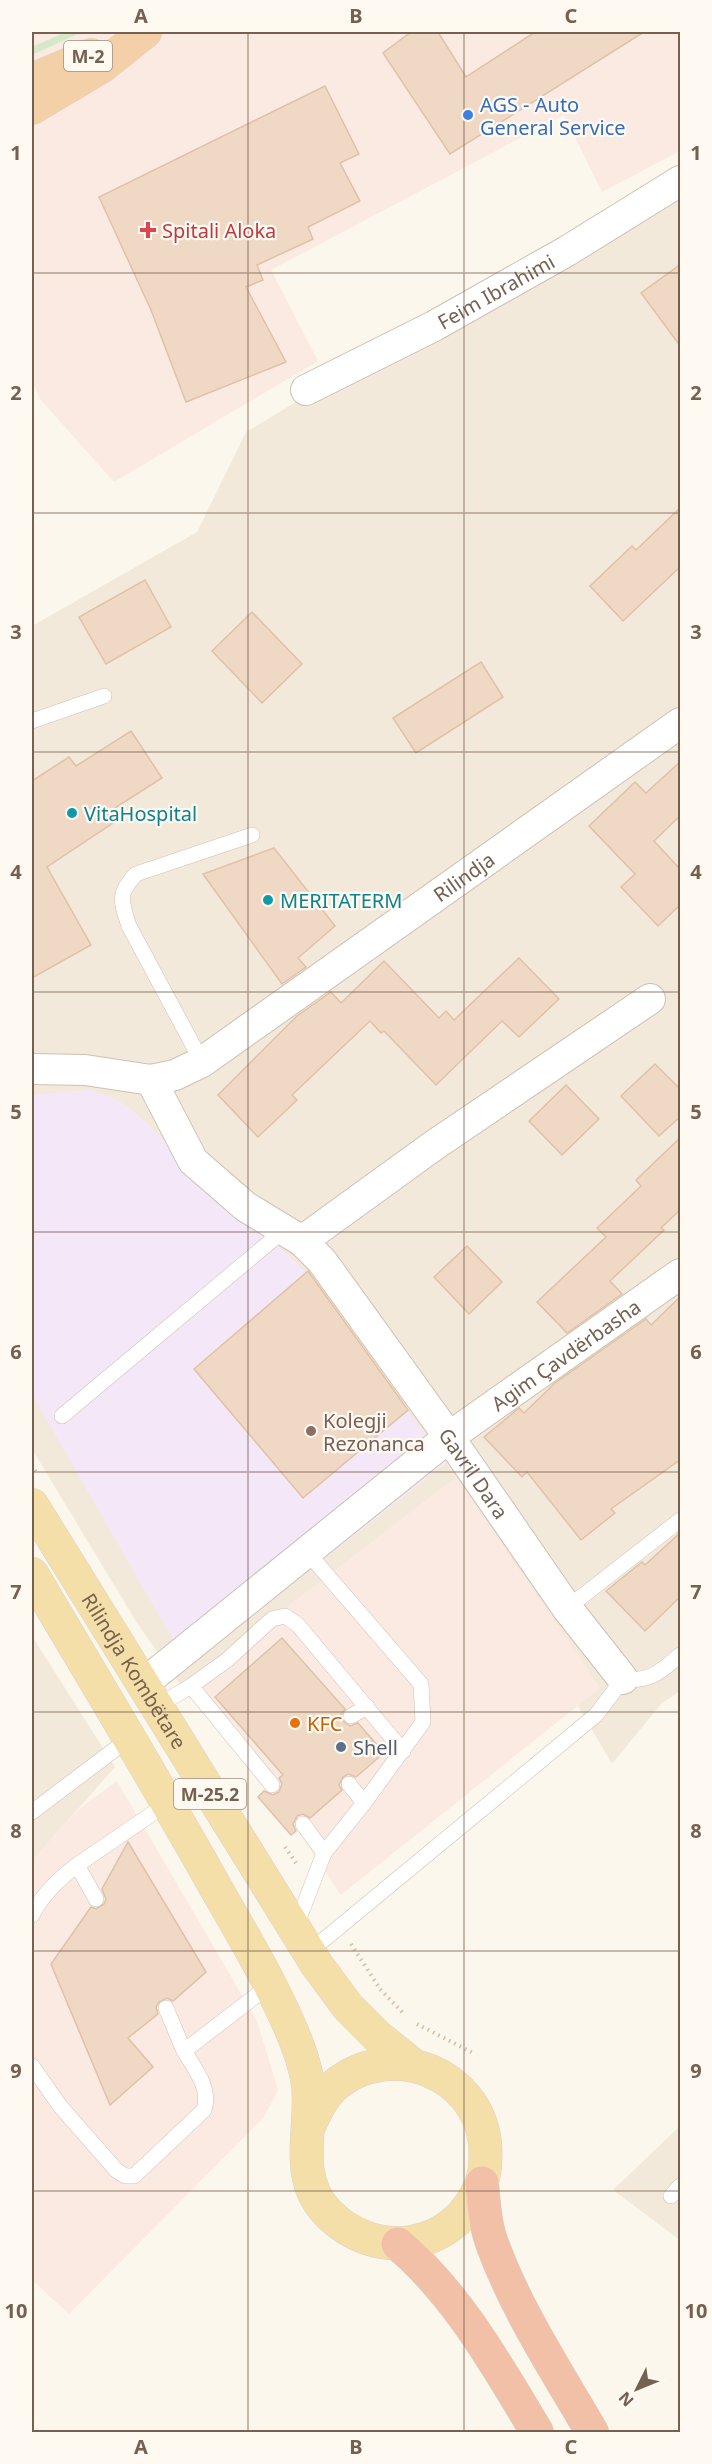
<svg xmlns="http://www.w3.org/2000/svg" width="712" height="2464" font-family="'Noto Sans',sans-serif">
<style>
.residential{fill:#f3e9da}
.commercial{fill:#fbeae1}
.education{fill:#f4e8f8}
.green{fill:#d4e9ca}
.building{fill:#efd9c5;stroke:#e1c1a6;stroke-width:1.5}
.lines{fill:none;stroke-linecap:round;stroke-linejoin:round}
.service-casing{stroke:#cec0b1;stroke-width:16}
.minor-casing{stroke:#cec0b1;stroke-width:32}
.primary-casing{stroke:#d9d2ce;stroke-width:34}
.trunk-casing{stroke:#d9d2ce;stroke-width:34}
.motorway-casing{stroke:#d9d2ce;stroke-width:34}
.path{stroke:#d5bda7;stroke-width:4;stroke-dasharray:1.5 4.5;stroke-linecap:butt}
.service{stroke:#fff;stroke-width:15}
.minor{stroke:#fff;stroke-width:30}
.primary{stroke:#f5dfa9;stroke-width:33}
.trunk{stroke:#f3d0a8;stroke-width:33}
.motorway{stroke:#f1c0a7;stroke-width:33}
.grid{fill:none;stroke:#76604f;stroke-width:1.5;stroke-opacity:0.55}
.shop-dot{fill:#3f7fe0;stroke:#fefaf2;stroke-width:2}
.health-dot{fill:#e0444e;stroke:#fefaf2;stroke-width:2}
.culture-dot{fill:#0f9aa8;stroke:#fefaf2;stroke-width:2}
.education-dot{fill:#8d6e63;stroke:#fefaf2;stroke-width:2}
.food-dot{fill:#e8710a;stroke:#fefaf2;stroke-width:2}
.service-dot{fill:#5c6f8a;stroke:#fefaf2;stroke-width:2}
.labels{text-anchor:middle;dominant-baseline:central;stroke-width:4.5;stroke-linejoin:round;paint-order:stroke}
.shield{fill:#fefaf2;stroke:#9f8e80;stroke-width:1.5}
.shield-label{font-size:18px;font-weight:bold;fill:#76604f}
.shop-label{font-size:20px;fill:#366cbe;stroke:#fefaf2;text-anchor:start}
.health-label{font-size:20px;fill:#be3a42;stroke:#fefaf2;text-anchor:start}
.street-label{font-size:20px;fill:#76604f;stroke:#fefaf2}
.culture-label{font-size:20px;fill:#0d838f;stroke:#fefaf2;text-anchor:start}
.education-label{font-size:20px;fill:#785e54;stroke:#fefaf2;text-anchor:start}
.food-label{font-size:20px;fill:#c56008;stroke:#fefaf2;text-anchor:start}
.service-label{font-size:20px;fill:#4e5e75;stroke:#fefaf2;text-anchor:start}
.neatline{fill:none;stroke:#76604f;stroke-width:2}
.grid-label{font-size:20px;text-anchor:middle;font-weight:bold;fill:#76604f}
</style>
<rect width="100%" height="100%" fill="#fcf7ec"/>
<g class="residential">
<polygon points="680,170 680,1691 662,1703 612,1764 456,1498 190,1699 137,1623 32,1449 32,626 197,532 246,432"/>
<polygon points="32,1636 115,1767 32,1861"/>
<polygon points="680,2126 680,2240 613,2190"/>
</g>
<g class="commercial">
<polygon points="32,32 680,32 680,151 602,192 564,115 271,270 318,361 114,482 40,399 32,379"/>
<polygon points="456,1477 600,1688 341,1895 196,1677"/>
<polygon points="117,1781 257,2021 278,2090 264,2117 69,2314 32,2280 32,1861 65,1823 84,1805"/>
</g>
<polygon class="education" points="88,1090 107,1095 129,1107 300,1266 446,1463 188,1666 32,1394 32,1095"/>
<polygon class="green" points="66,32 82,32 32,55 32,47"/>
<g class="building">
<polygon points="411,32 438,32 466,77 535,32 644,32 450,154 383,53"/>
<polygon points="325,86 359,154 340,163 360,201 308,227 313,239 257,265 263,280 246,287 286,362 186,402 151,310 99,197"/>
<polygon points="681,264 681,347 641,293"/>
<polygon points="681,507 681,566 623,621 590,586 632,546 636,550"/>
<polygon points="145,580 171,627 106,664 79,617"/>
<polygon points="252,612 302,664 262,703 212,651"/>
<polygon points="481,662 503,697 416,753 393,718"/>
<polygon points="131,731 162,778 107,813 113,823 47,867 91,945 32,978 32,781 69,757 76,766"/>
<polygon points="681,761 681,815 654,841 681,870 681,904 658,926 621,887 635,874 589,826 635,782 646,793"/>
<polygon points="274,848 335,926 298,958 306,967 282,984 203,874"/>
<polygon points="519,958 559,999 519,1037 502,1021 436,1085 384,1031 381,1033 370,1021 292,1095 297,1100 258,1137 218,1095 297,1016 331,992 341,1003 384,961 439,1018 446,1011 454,1020"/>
<polygon points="655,1064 681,1090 681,1116 659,1136 621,1096"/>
<polygon points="566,1085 599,1119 562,1155 529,1121"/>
<polygon points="681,1137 681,1209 661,1228 664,1230 610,1281 622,1294 567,1333 537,1302 606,1237 597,1228 641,1186 636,1180"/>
<polygon points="467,1246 502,1282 469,1314 434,1277"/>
<polygon points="308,1271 408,1410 303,1498 194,1369"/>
<polygon points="681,1296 681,1459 611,1509 615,1513 581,1540 527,1472 522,1477 484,1437 519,1408 524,1413 555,1383 646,1319 651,1325"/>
<polygon points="681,1532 681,1596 645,1631 606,1591 642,1562 645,1565"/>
<polygon points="282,1638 345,1709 341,1715 343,1721 350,1726 358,1723 384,1753 356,1777 348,1774 343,1777 339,1785 342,1790 310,1818 303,1814 297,1816 293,1824 296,1831 291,1835 258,1797 264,1791 273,1795 279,1792 282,1784 279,1778 283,1775 215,1697"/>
<polygon points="128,1842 206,1972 173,2001 167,1998 159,2002 156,2007 158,2014 128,2038 153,2067 110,2105 51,1964 91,1907 96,1909 104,1904 106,1899 102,1889"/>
</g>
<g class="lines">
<g class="service-casing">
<g id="service">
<polyline points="32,721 104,696"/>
<path d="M202,1062L129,926C121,901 117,894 136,874L252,835"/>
<polyline points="62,1416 283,1231"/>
<polyline points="307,1552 421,1684 423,1722 364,1803 324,1853"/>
<polyline points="567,1608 680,1520"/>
<polyline points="191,1686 227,1660 272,1619 285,1616 298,1625 403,1751"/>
<polyline points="156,1707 191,1686 272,1785"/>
<polyline points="351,1716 367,1707"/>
<polyline points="349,1784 364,1803"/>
<polyline points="32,1812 130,1738"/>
<polyline points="96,1899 77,1865 168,1803"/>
<path d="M32,1915C43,1894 58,1880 77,1865"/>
<polyline points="295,1929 324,1853 303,1824"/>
<path d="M309,1952L596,1715L623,1679C651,1682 660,1672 680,1655"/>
<polyline points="166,2008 184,2051 270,1985"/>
<path d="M32,2066L60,2106L116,2170L125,2176H134L204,2110C211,2088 195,2069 184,2051"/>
<polyline points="671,2196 680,2186"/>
</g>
</g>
<g class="minor-casing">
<g id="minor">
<path id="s1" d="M306,390L434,326L567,251L680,181"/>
<path id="s2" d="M32,1069L85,1070L151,1080L175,1075L202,1062L680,723"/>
<path id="s3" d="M151,1080L193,1161L246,1207L302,1241L322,1261L449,1437L567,1608L623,1679"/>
<polyline points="302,1241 433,1146 650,999"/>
<path id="s4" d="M143,1684L449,1437L680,1274"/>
</g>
</g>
<g class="primary-casing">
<g id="primary">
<path id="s5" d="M32,1505L317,1965L348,2007L377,2036L412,2064"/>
<path d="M32,1574C91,1674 151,1773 208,1874C236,1924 267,1974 290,2027C298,2045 305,2064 308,2084C313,2127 293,2175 326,2211C373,2262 455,2252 481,2184C486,2171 486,2156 485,2143C477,2073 394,2041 339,2082C324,2093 317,2109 309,2126"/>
</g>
</g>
<g class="trunk-casing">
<g id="trunk">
<polyline points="32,80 91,55"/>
<polyline points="32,108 101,67 145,32"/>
</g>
</g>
<g class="motorway-casing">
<g id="motorway">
<path d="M482,2183C484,2204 485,2226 493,2246C517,2311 557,2372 592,2432"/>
<path d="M398,2244C458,2295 497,2366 537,2432"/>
</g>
</g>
<g class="path">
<polyline points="32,1465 37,1474"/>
<polyline points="285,1847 296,1863"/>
<polyline points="351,1944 380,1989 404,2014"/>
<polyline points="417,2024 475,2054"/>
</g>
<use href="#service" class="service"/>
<use href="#minor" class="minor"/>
<use href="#primary" class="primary"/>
<use href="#trunk" class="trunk"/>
<use href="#motorway" class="motorway"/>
</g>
<path class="grid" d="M248,32V2432M464,32V2432M32,273H680M32,513H680M32,752H680M32,992H680M32,1232H680M32,1472H680M32,1712H680M32,1951H680M32,2191H680"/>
<circle class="shop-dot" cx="468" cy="115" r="6"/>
<path class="health-dot" d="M145 221h6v6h6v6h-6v6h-6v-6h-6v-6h6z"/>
<g class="culture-dot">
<circle cx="72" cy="813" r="6"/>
<circle cx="268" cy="900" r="6"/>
</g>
<circle class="education-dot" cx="311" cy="1431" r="6"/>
<circle class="food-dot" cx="295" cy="1723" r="6"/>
<circle class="service-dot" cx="341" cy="1747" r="6"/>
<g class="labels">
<g class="shield">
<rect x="64" y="41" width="48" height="30" rx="4.5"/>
<rect x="174" y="1779" width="72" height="30" rx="4.5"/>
</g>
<g class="shield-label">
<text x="88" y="56">M-2</text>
<text x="210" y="1794">M-25.2</text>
</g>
<g class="shop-label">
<text x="480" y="104">AGS - Auto<tspan x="480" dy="23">General Service</tspan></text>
</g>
<g class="health-label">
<text x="162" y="230">Spitali Aloka</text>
</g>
<g class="street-label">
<text stroke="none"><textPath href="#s1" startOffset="214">Feim Ibrahimi</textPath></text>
<text stroke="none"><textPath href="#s2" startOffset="495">Rilindja</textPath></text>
<text stroke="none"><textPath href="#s4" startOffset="536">Agim Çavdërbasha</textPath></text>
<text stroke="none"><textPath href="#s3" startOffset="516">Gavril Dara</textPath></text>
<text stroke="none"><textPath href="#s5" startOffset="195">Rilindja Kombëtare</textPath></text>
</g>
<g class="culture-label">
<text x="84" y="813">VitaHospital</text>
<text x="280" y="900">MERITATERM</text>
</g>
<g class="education-label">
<text x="323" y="1420">Kolegji<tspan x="323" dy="23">Rezonanca</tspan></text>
</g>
<g class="food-label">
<text x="307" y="1723">KFC</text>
</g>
<g class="service-label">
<text x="353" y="1747">Shell</text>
</g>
</g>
<rect width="712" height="2464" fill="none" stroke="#fefaf2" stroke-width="66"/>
<g transform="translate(637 2389) rotate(227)" stroke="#fefaf2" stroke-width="4.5" paint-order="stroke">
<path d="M0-4.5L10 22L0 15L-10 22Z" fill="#76604f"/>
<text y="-9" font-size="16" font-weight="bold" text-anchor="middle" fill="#76604f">N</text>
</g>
<rect x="33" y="33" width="646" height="2398" class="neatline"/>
<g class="grid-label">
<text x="141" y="23">A</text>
<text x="356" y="23">B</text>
<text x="571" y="23">C</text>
<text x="16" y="160">1</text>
<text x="696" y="160">1</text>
<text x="16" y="400">2</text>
<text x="696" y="400">2</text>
<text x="16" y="639">3</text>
<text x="696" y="639">3</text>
<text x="16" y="879">4</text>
<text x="696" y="879">4</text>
<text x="16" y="1119">5</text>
<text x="696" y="1119">5</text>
<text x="16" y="1359">6</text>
<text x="696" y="1359">6</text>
<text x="16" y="1599">7</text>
<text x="696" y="1599">7</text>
<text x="16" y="1838">8</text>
<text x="696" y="1838">8</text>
<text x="16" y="2078">9</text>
<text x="696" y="2078">9</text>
<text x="16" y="2318">10</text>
<text x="696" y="2318">10</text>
<text x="141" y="2454">A</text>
<text x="356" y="2454">B</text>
<text x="571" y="2454">C</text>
</g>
</svg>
